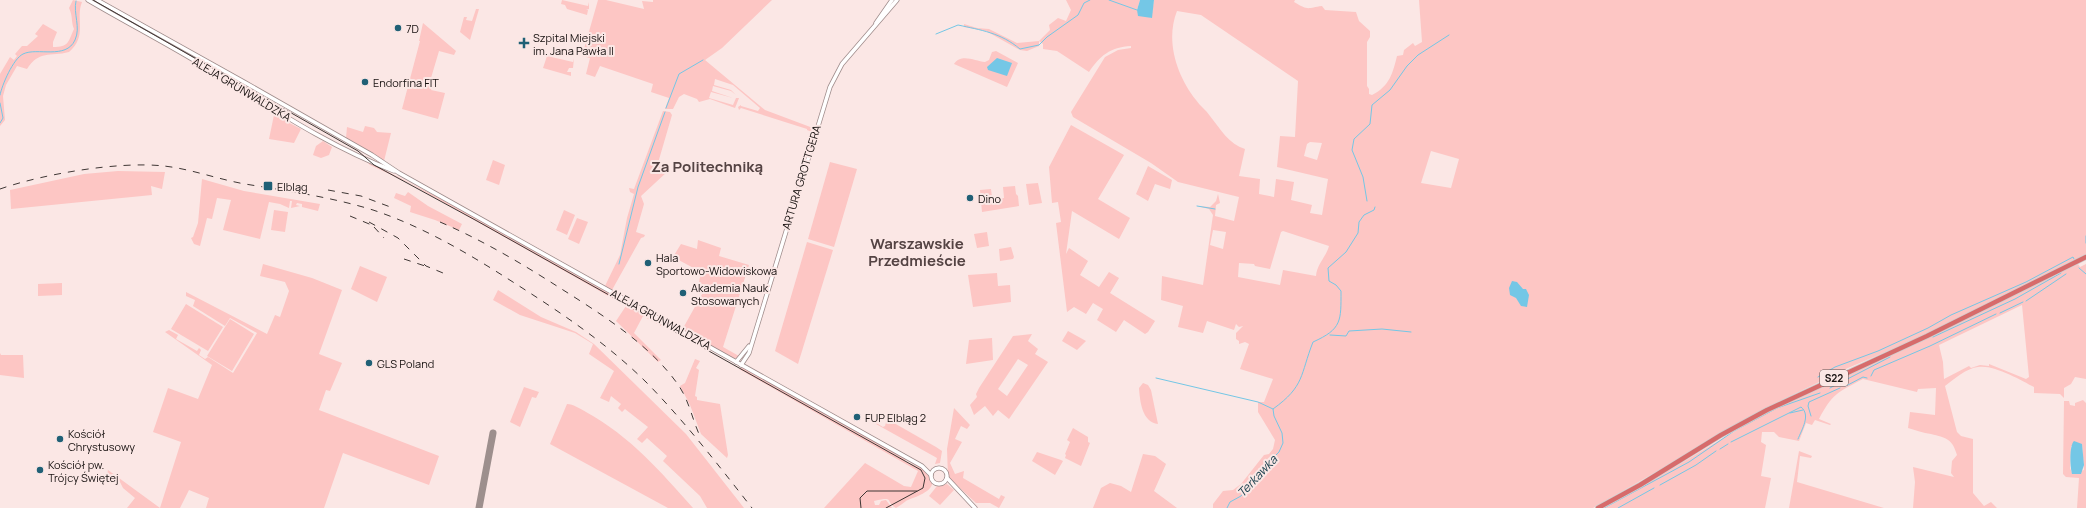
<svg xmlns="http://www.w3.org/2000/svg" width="2086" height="508" font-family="Manrope,sans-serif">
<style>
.green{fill:#fdc6c4;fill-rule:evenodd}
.water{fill:#74c7e6}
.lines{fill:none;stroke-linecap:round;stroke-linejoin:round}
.stream{stroke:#74c7e6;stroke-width:1}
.taxiway{stroke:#9d8f8d;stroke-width:7}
.secondary-casing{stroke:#9f8c8b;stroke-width:5}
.highway-casing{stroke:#d0cfcf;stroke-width:6}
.secondary{stroke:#fff;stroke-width:3.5}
.highway{stroke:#d76b6b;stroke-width:4.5}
.tram{stroke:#3f3735;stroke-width:1}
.rail{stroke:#3f3735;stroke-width:1;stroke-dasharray:7 7;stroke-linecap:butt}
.poi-dot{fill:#206076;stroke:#fbe7e5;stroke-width:1.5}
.labels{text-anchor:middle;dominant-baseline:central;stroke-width:4;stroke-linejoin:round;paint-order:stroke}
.shield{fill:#fbe7e5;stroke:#5b504f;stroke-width:1}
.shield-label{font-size:10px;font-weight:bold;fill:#16100f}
.poi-label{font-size:11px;fill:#16100f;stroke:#fbe7e5;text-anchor:start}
.street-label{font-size:11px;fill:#16100f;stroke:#fbe7e5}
.water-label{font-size:12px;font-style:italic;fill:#1c424f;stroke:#fbe7e5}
.district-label{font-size:15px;font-weight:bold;fill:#544343;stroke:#fbe7e5}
</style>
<rect width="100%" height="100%" fill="#fbe7e5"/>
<g class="green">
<path d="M73,0L82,2C75,19 88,36 69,52C50,57 39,50 27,69L17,66L6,85L3,96L5,120L0,126V74L10,57L14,60L17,56L15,54L22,46H27L38,36L35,34L43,24L57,32L53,42V47C69,47 68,42 74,29C71,22 73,16 69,8Z"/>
<polygon points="562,0 588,6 589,2 589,9 586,10 588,10 587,15 567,9 565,5 561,4"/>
<polygon points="598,0 606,0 644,9 642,1 653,2 653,0 772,0 722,48 705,60 765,110 813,128 812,132 807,130 807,129 741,108 739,110 738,107 741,105 741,106 758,111 760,108 733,85 715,79 714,85 731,90 736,95 731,91 713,86 712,91 733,98 711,92 709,98 733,105 736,98 739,98 735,108 710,99 699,102 697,99 684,94 679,97 673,109 665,109 669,98 651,92 653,84 600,66 595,77 586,74 590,58 582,56"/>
<path d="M1066,0H1140L1137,10L1151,18L1154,0H1295L1294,2C1309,11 1307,8 1322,6L1325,10L1356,12L1359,21L1370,31V37L1367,42V86L1369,89V94L1372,95C1390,86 1393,72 1397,56L1403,55L1404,50L1413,43L1415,46L1422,42L1419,0H2086V255L1907,343L1848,368L1780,401L1593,508H1213V504L1223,491L1233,490L1241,484L1264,455L1269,454L1273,449L1275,440L1258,412V402H1264L1273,379L1240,369L1249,344L1245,342L1239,344V341L1236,339V333L1243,326L1239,327L1236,324L1234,330L1207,321L1203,333L1178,327L1183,306L1161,300L1162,276L1203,285L1213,215L1209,209L1197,206L1210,207L1216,201L1218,194L1220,203L1216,205L1215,216L1234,221L1239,197L1178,182L1151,163L1073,117L1071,112L1105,57L1118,50L1131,48V46C1110,47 1100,56 1089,72L1057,51L1043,49V44L1039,41V46L1027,51L1020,50L986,31L964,27V24L977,28L989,29L1017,43L1039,41L1050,30L1049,25L1058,18L1066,21L1071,10ZM1177,11L1201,15L1298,81L1295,137L1280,136L1277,167L1328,179L1322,215L1310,213L1312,205L1291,200L1294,182L1276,179L1274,197L1259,194L1260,179L1239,176L1245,149C1229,144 1221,130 1210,116C1206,110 1200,106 1196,100C1177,76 1165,41 1177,11ZM1310,142L1322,143L1317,160L1304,156L1307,144ZM1431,151L1459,159L1451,188L1421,183ZM1213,230L1226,232L1223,249L1210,245ZM1283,231L1329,246C1326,257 1317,264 1316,276L1283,270L1280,285L1238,277L1239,263L1254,264L1255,266L1270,269L1281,232Z"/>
<polygon points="476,9 479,9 470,40 460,32 464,17 467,17 466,20 472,21"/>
<polygon points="423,23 456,51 454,55 439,51 431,78 434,79 431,90 445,93 438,119 402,109 420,41 419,41"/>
<path d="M996,51L1018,63L1007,87L954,64C961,53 975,61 985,62L989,60L992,52Z"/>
<polygon points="547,56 573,62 574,58 573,68 569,68 567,72 571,72 571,76 543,68"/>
<polygon points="663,111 670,112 672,115 658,163 667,166 668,171 641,196 644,204 636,232 645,235 644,237 641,238 612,290 605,286 620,255 627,218 634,194 630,192 629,188 634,189"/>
<polygon points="274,115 301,129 294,143 269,139"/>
<polygon points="1071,125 1124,155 1098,199 1130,218 1119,239 1072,211 1066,254 1069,248 1088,261 1080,275 1099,287 1109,272 1119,278 1110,293 1155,321 1148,332 1145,334 1124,320 1116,332 1097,320 1103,309 1093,303 1086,314 1074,307 1067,312 1056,223 1061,222 1058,202 1052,203 1049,167"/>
<polygon points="365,126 374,128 377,132 391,133 384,161 346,138 347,127 363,132"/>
<polygon points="323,141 332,147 329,155 321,158 313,155 316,146"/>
<polygon points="365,160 439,198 662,323 661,326 643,316 634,333 661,360 658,362 616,321 626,306 411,184 370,165"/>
<polygon points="493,160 505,165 499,185 486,180"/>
<polygon points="830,162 857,169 834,247 808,239"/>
<polygon points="1148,166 1172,180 1170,189 1155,184 1148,201 1136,194"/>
<polygon points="118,171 165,172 162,189 151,186 152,195 11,209 10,190 84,174"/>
<polygon points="202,179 244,191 320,204 318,211 302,207 302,204 297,203 296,205 300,206 291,208 292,201 290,201 289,208 280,204 269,202 260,239 223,230 231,200 217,198 212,219 207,218 200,246 194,244 191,238 193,237 198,223"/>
<polygon points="1038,183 1042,203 1029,205 1026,184"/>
<polygon points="1015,186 1016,194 1018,196 1019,206 982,212 980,190 991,189 992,197 995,199 1004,198 1003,187"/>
<polygon points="408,192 428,206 462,224 459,230 435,220 410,212 411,206 394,198 396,193 405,196"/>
<polygon points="274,210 288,212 285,232 271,230"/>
<polygon points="564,210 575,215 567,235 556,230"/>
<polygon points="577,218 588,222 579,244 568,239"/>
<polygon points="987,232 989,246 977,248 974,234"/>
<polygon points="698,240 721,248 719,256 749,265 723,347 739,356 737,358 733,358 682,330 706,287 699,282 701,272 673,257 681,244 697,249"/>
<polygon points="807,242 833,250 798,364 775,351"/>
<polygon points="1011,247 1014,257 1013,259 1000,261 999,249"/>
<polygon points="263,264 312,278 342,290 319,354 342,363 330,391 326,390 319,410 439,456 429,485 343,453 324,508 206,508 209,498 189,490 180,508 160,508 181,442 153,432 168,388 198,399 212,365 165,332 169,330 178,335 176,339 197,351 199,348 201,350 199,355 205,359 208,357 233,373 257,333 230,318 225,326 193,306 195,300 186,296 186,292 267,334 275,315 280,317 289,291 285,282 260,276"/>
<path d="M2078,264L2080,267L2086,264V379L2075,377L2071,384L2064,388V398L2060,394L2034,393V387C2021,380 1993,364 1978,367C1967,368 1954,379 1945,386L1957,432L1961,436L1973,439V493L1984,506L1991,502L1997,508H1913L1915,482L1913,467L1954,477L1951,473L1952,461L1957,455C1952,438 1946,438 1931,434C1923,433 1916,430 1908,428L1910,412L1935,415L1936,388L1918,389L1917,392L1863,379C1838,392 1832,394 1819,419L1831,424L1830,425L1815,420L1812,425L1806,423L1799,441L1779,437L1774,432H1762L1761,442L1766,445L1761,476L1771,478L1765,508H1602L1634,491L1764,414ZM2022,305L2029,377L2026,379L1989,364V366L1980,365L1971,368L1969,366L1944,379L1943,362L1939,345Z"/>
<polygon points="360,266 387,277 377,302 351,289"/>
<polygon points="997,273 998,286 1010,285 1011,302 973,307 968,275"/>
<polygon points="62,283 62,295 38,296 38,284"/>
<polygon points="498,290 541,317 576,332 594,344 686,434 744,508 707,508 700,496 663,461 667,456 647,438 642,443 637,439 648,427 625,409 622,412 618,408 621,404 611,396 609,402 600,398 614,371 589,354 593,344 575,333 520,315 493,300"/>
<polygon points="186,304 223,327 208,351 171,329"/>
<polygon points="230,319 254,334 232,371 207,356"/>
<polygon points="1068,331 1086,341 1077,350 1062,341"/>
<path d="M1032,334L1028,341L1038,349L1035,354L1048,362L1009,419L998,410L993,416L985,406L974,415L970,405L977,397L976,394L979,388L1013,336ZM1018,359L1028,365L1007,396L998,389Z"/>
<polygon points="992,338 993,360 966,364 969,340"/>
<polygon points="0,353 1,355 23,355 24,378 0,375"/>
<polygon points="695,359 700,361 696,368 699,370 695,396 697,397 697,400 720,404 728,455 727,458 701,434 690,405 680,386 685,383"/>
<path d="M743,368L906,459L905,461C914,466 923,466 929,474C943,491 910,498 906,501C903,503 900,506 896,508C884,501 896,496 874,501L875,505H879L881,501L886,500L892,508H824L865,463L904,486L911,487L918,471L739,369Z"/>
<path d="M1143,383L1148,385L1151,390L1158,424C1142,422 1140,402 1139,388Z"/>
<polygon points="524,387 539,392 536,398 532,397 520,427 510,422"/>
<path d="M2083,400L2086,403V508H2077L2079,478L2066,477L2063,474L2064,401H2069L2070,405L2075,406V403ZM2082,444L2084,470L2072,473L2070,468L2071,446Z"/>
<path d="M567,404C573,404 581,409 586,412C631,437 660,471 693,508H668L550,444Z"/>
<polygon points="954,408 970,425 967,429 961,426 955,439 962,442 950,463 955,474 964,471 963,478 999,499 1001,495 1005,497 999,508 990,503 976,503 948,477 947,449"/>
<polygon points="868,415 868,418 883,427 885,426 887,419 936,447 942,451 940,463 935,464 937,458 867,419"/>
<polygon points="1073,428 1088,437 1088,442 1090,443 1081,466 1065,458 1066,455 1065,454 1070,442 1067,440"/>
<polygon points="1799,451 1812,456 1811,458 1800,456 1797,482 1884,508 1789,508"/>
<polygon points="1037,452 1061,460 1063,461 1055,475 1032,461"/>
<polygon points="1143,454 1155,456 1166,464 1154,491 1177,508 1093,508 1101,488 1110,483 1121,486 1131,492"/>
<polygon points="108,469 108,470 160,508 127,508 135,498 123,488 118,478 107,478"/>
<polygon points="947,484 954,490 940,505 929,496 937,486"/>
</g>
<g class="water">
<polygon points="1140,0 1154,0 1152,18 1138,16 1137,10"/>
<polygon points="997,58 1012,63 1007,76 988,70 987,67"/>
<polygon points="1512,281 1517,282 1523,289 1526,289 1529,295 1527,307 1521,306 1516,298 1510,295 1509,288"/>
<path d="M2074,441L2082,444L2084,465L2081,474H2072C2070,467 2069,446 2074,441Z"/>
</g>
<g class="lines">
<g class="stream">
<polyline points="1109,0 1137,10"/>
<path d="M936,34L958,25C981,30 1001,33 1020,49L1039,45L1047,37L1078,15L1084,3L1090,0"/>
<path d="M0,95C2,85 13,59 23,54C37,47 66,60 75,40C81,27 73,14 76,1"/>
<polyline points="0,103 3,118 0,123"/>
<polyline points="666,108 679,74 703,60"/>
<polyline points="1367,201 1363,177 1352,150 1354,139 1370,124 1372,105 1390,90 1407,66 1418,55 1449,35"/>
<polyline points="1197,206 1215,209"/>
<polyline points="2086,236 2086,243"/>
<polyline points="619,264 638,187 665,112"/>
<polyline points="2079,268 2086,274"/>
<polyline points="2026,301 2066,274"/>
<polyline points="2000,313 2023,302"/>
<polyline points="1330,335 1346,336 1349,331 1382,329 1411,332"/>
<polyline points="1933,337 2015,299 2061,273"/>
<polyline points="1871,376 1874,370 1930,346 1996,314"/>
<polyline points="1818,377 1835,367 1878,351 1928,328 1951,315 2026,282 2073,257 2074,259"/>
<polyline points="1156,378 1258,402 1273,409"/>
<polyline points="1846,386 1863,377 1867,378"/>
<polyline points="1830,388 1890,357"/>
<polyline points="1790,413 1803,410"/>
<polyline points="1811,416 1808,406 1809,402 1840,388"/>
<path d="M1731,442L1801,407C1811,415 1802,429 1798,439"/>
<polyline points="1720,449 1728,444"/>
<polyline points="1660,485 1696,465 1716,451"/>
<path d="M1227,508L1230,502L1241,496L1263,468L1279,452L1283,443L1282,433L1274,416L1273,409C1305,386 1300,375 1313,342C1342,329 1341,321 1341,291L1336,285L1329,281L1328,268L1346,252L1358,233L1359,222L1364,215L1374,210L1375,207"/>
<polyline points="1604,508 1689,462 1734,431 1777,408 1820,393"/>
<polyline points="1618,508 1654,488"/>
</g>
<polyline class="taxiway" points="479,508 493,433"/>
<g class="secondary-casing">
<g id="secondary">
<path d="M88,0C127,23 168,44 207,68C266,104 329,147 394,171"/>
<polyline points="97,0 244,82 372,155 399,173 922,466 931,475"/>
<polyline points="876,23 892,0"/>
<polyline points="736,362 749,346"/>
<polyline points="741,365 749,353 830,87 842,64 897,0"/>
<circle cx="939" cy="476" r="8"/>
<polyline points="947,478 975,508"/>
</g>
</g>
<g class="highway-casing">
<polyline id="highway" points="1598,508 1640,485 1721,435 1767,410 1927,336 2086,257"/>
</g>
<use href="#secondary" class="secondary"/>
<use href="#highway" class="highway"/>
<g class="tram">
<polyline points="93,0 358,151 374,165 477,221 921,470 925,478 923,488 886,508"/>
<polyline points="861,508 860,498 867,491 917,491"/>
</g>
<g class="rail">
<path d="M0,189C43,174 119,161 164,166C191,169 217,179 245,184C288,191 331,197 373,210C424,227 471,255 516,284C563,314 609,345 648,384C686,423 719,466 752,508"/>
<polyline points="328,190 361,196 393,208"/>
<polyline points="350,216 374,226"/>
<polyline points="369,222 398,238 426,266 443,273"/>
<path d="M440,222C482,240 521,263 560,288C601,314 651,345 679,386C689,401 692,418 699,434"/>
<polyline points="374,227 384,238"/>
<polyline points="404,259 425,266"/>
</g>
</g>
<g class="poi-dot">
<circle cx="398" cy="28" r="4"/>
<path d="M522 37h4v4h4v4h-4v4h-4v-4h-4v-4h4z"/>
<circle cx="365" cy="82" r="4"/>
<rect x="263" y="181" width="10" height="10" rx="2"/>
<circle cx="970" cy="198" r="4"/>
<circle cx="648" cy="263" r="4"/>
<circle cx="683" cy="293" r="4"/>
<circle cx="369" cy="363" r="4"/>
<circle cx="857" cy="417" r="4"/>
<circle cx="60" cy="439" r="4"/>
<circle cx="40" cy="470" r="4"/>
</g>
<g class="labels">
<rect class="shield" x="1820" y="370" width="28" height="16" rx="3"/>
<g class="shield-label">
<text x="1834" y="378">S22</text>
</g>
<g class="poi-label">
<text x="406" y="28">7D</text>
<text x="533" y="37">Szpital Miejski<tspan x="533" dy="13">im. Jana Pawła II</tspan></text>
<text x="373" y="82">Endorfina FIT</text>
<text x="277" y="186">Elbląg</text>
<text x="978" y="198">Dino</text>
<text x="656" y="257">Hala<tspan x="656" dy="13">Sportowo-Widowiskowa</tspan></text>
<text x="691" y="287">Akademia Nauk<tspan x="691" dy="13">Stosowanych</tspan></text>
<text x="377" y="363">GLS Poland</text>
<text x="865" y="417">FUP Elbląg 2</text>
<text x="68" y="433">Kościół<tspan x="68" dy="13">Chrystusowy</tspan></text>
<text x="48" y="464">Kościół pw.<tspan x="48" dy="13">Trójcy Świętej</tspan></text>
</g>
<g class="street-label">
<text transform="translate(242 89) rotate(31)">ALEJA GRUNWALDZKA</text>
<text transform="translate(801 177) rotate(-73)">ARTURA GROTTGERA</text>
<text transform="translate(661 319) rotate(29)">ALEJA GRUNWALDZKA</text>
</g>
<g class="water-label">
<text transform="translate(1257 476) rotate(-47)">Terkawka</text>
</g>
<g class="district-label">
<text x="707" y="166">Za Politechniką</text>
<text x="917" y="243">Warszawskie<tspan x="917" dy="17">Przedmieście</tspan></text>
</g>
</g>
</svg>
